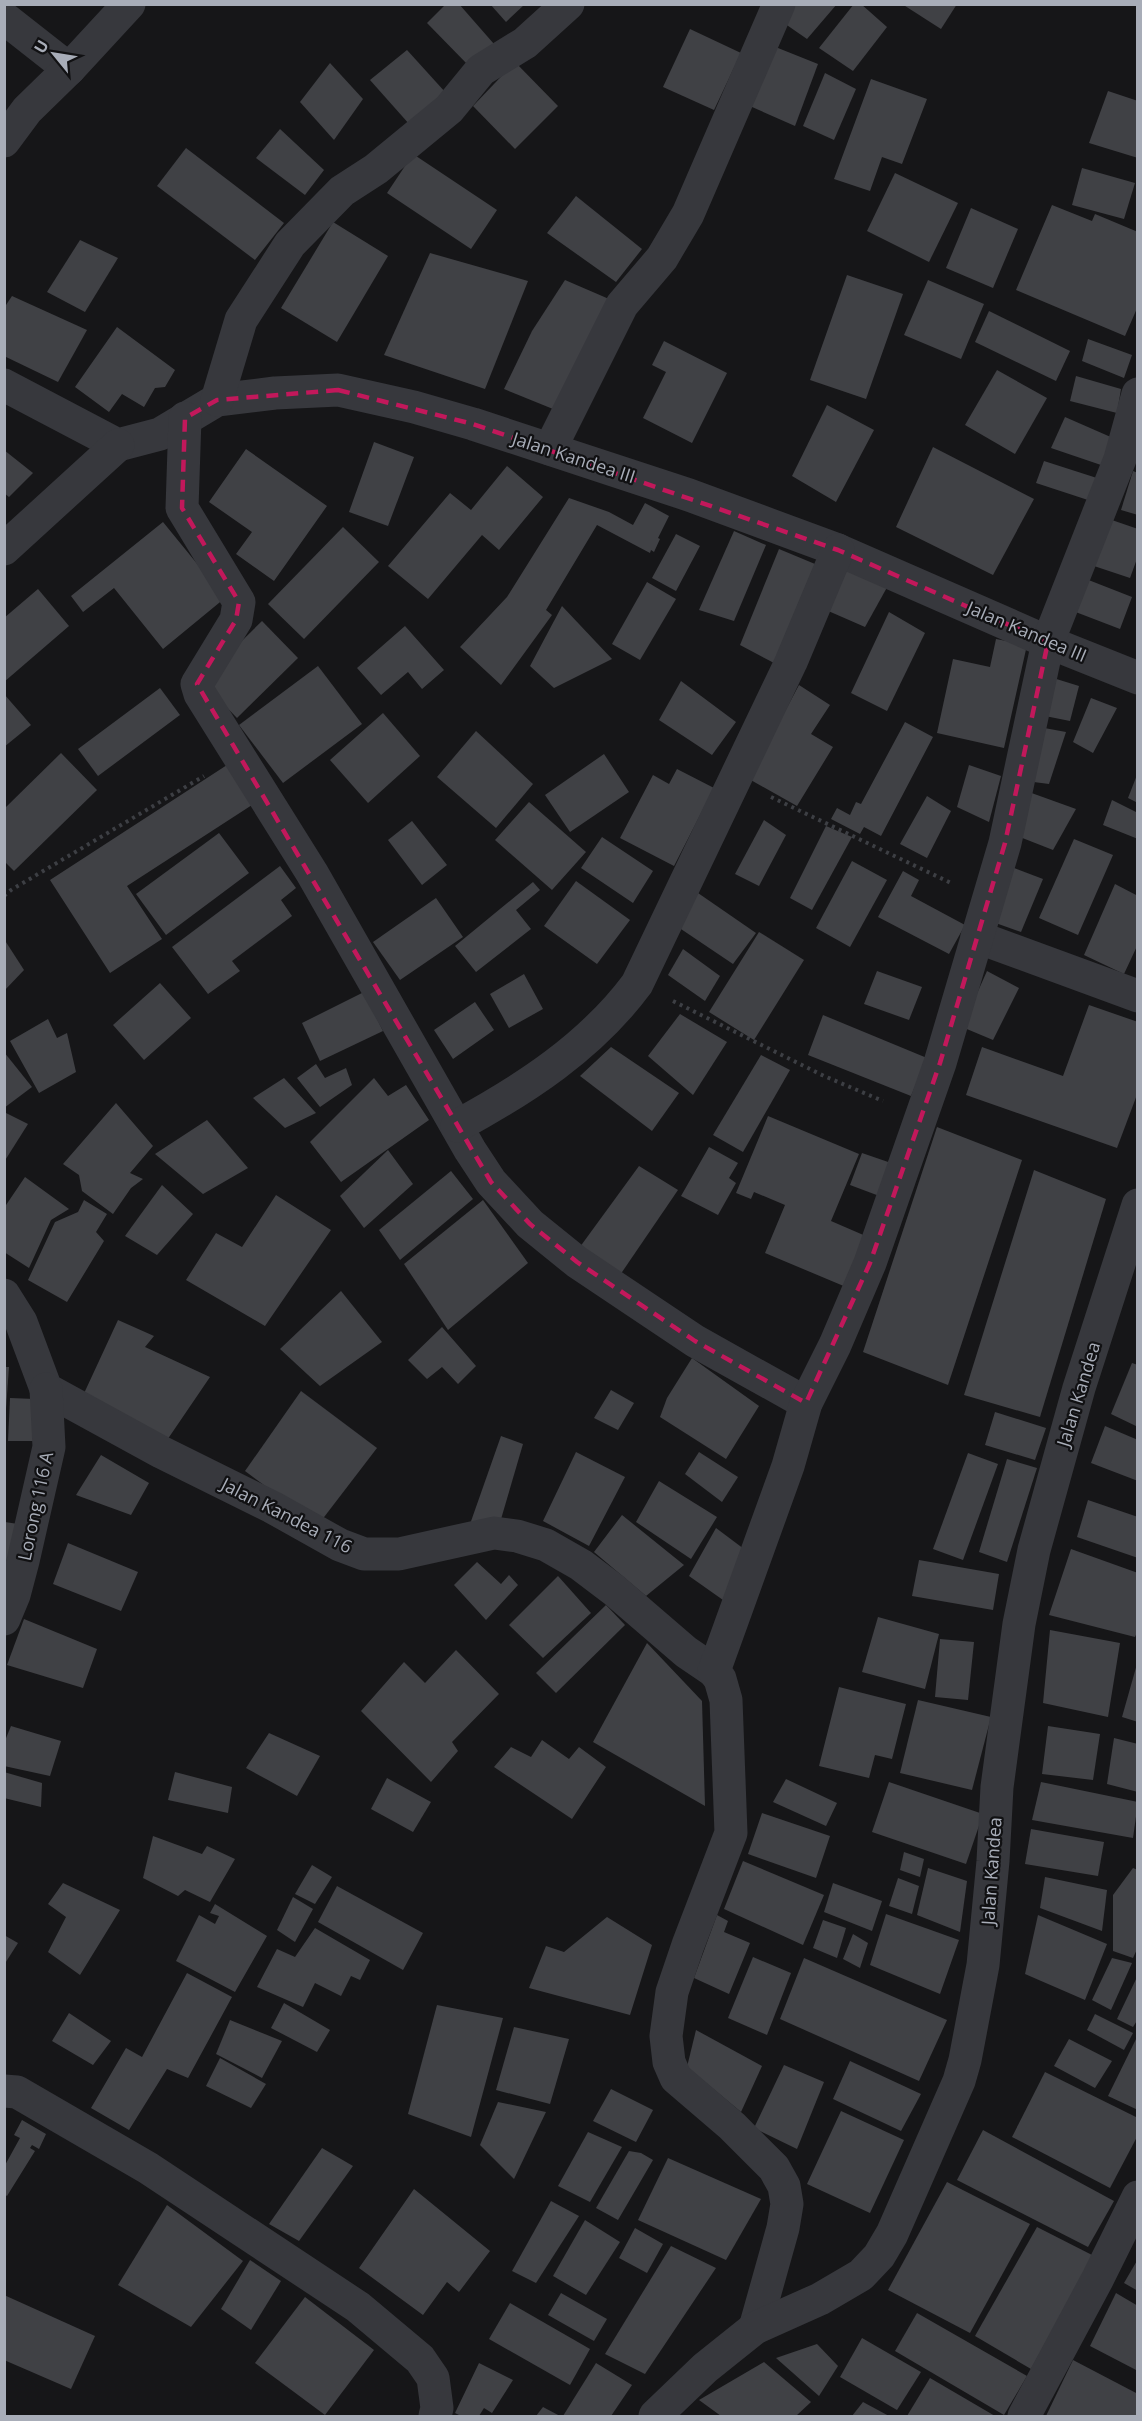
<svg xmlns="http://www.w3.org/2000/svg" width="1142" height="2421" font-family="'Open Sans',sans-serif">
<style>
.building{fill:#404145}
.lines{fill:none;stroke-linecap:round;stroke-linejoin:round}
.path{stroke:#3d3f44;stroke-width:4;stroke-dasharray:3 4.5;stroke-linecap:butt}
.minor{stroke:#37383d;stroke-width:33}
.marked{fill:none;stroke:#c2185b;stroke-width:4.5;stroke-dasharray:12 8;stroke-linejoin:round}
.labels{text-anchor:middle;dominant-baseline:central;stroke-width:4.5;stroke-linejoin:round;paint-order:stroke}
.street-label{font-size:18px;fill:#a8adb8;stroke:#111113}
</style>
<rect width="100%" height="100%" fill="#161618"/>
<g class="building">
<polygon points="446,4 459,4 494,44 470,67 427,23"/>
<polygon points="490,4 525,4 506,22"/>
<polygon points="794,4 837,4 807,39 781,21"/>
<polygon points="854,4 861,4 887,27 853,71 819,48"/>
<polygon points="902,4 957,4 941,29"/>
<polygon points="690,29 741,53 714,110 663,87"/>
<polygon points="768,44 818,64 795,126 743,103"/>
<polygon points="407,50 446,93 410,125 370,80"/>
<polygon points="515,62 558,106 515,149 473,106"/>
<polygon points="330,63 363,99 334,140 300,102"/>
<polygon points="825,73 856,89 834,140 803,126"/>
<polygon points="871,79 927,99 902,164 882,157 870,191 834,179"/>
<polygon points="1108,91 1138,101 1138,158 1089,143"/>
<polygon points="280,129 324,170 305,195 256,158"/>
<polygon points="186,148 284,223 255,260 157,186"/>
<polygon points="413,154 497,210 471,249 387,193"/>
<polygon points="1082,168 1135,183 1124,219 1072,205"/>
<polygon points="895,173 958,203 929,262 867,231"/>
<polygon points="576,196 642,249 616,282 547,233"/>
<polygon points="1052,205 1092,221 1095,214 1138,232 1138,306 1125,336 1016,290"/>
<polygon points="971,208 1018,229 993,288 946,268"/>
<polygon points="333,222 388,256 337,342 281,308"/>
<polygon points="80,240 118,258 85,312 47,292"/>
<polygon points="430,253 528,281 485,389 384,355"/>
<polygon points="847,275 903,294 866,399 810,380"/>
<polygon points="565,280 609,299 553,409 504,389 532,331"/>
<polygon points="928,280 984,304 961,359 904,335"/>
<polygon points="12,296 87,330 58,382 4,356 4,308"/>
<polygon points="989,311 1070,351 1056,381 975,342"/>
<polygon points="117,327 175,370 165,387 155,388 144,407 122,394 109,412 75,387"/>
<polygon points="1088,339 1132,355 1124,378 1082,361"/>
<polygon points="664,341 727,373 692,443 643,418 666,372 652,365"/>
<polygon points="997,370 1047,398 1015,454 965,425"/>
<polygon points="1076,376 1121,389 1117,413 1070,401"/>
<polygon points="827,405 874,430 836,502 792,476"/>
<polygon points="1065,417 1113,438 1101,465 1051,448"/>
<polygon points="374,442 414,457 388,526 349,512"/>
<polygon points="933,447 1034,499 993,575 896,527"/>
<polygon points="246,449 327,506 274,581 236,554 252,532 209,502"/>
<polygon points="4,450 33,473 9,497 4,493"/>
<polygon points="1044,461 1100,479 1091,501 1036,483"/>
<polygon points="507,466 543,497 499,550 482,535 428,599 388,566 450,493 471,510"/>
<polygon points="1133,471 1138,473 1138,515 1121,510"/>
<polygon points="569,498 609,512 633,525 645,503 669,516 658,538 660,539 654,552 651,550 650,553 597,525 546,610 552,615 501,685 460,647 507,597"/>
<polygon points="1106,518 1138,529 1138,556 1130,578 1091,565"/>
<polygon points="163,522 225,598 163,649 114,588 83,612 71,596"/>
<polygon points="343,527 379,562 304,639 268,604"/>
<polygon points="734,531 766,545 734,621 699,610"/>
<polygon points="676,534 700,546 676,591 652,578"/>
<polygon points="779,549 815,564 774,663 740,645"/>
<polygon points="852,561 890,582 865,627 826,610"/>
<polygon points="1086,579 1132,597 1120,629 1073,611"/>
<polygon points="647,582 676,599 640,660 612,644"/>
<polygon points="38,589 69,626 4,682 4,618"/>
<polygon points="562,606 612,659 554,688 530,666"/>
<polygon points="889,612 925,633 887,711 851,693"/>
<polygon points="262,621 298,658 237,718 201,681"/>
<polygon points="405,626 444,670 422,689 408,672 381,695 357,668"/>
<polygon points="996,639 1027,645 1004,748 937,733 953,659 990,667"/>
<polygon points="318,666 362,724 283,783 239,725"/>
<polygon points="1050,677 1079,686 1070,721 1040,715"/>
<polygon points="681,681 736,722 712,755 659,720"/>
<polygon points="799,685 830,705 811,734 833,747 797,806 749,779"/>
<polygon points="160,688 180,715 98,776 78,749"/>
<polygon points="4,694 31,725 4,747"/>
<polygon points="1091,698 1117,708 1093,753 1073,742"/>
<polygon points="383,713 420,756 368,803 330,760"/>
<polygon points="905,722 933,737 881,836 864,827 860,834 831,819 837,808 850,815 856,802 861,804"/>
<polygon points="1039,727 1066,732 1049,784 1026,781"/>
<polygon points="476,731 533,784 496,828 437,777"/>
<polygon points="61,753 97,790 14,871 4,861 4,809"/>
<polygon points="604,754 629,792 570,832 545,795"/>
<polygon points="227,765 252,805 127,886 162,939 110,973 50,880"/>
<polygon points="969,765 1001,776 989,822 957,807"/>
<polygon points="677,769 714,788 674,866 620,838 653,775 669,784"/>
<polygon points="1137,775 1138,775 1138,803 1128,798"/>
<polygon points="1026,791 1076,809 1053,850 1015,835"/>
<polygon points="927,796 951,811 927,858 900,844"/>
<polygon points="1112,800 1138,813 1138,839 1103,825"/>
<polygon points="529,802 586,852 552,890 495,840"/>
<polygon points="764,820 786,835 759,886 735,874"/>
<polygon points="412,821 447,865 422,885 388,840"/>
<polygon points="826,826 852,837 812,910 790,898"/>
<polygon points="219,833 249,873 166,935 136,894"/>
<polygon points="602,837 653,871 633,903 581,868"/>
<polygon points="1074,839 1113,855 1078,935 1039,918"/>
<polygon points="852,861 887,880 850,947 816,928"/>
<polygon points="280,866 296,888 281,900 292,916 232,961 240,971 208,994 172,947"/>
<polygon points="1009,866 1043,879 1021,932 990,921"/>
<polygon points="903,871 919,880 911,896 965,925 949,954 878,917"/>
<polygon points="576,881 630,920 597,964 544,926"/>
<polygon points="533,882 540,890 516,910 531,929 476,972 455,946"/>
<polygon points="1115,884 1138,896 1138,944 1124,974 1084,955"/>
<polygon points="698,893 756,933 733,964 675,925"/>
<polygon points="436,898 463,937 400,980 373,942"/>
<polygon points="759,932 804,960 754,1040 709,1012"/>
<polygon points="4,939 24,970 4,991"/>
<polygon points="683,949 720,976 705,1001 668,975"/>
<polygon points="877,971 922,987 909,1020 864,1004"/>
<polygon points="987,971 1019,988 993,1040 962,1027"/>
<polygon points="524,974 543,1009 509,1028 490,994"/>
<polygon points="160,983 191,1018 144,1060 113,1025"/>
<polygon points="364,992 383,1031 320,1061 302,1023"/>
<polygon points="475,1002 494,1030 453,1059 434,1030"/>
<polygon points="1089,1005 1138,1022 1138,1092 1117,1148 966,1095 982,1047 1063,1076"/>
<polygon points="680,1014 727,1042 693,1095 648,1056"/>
<polygon points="823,1015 927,1058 911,1096 808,1055"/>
<polygon points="48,1019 57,1038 67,1033 76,1072 39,1093 10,1041"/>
<polygon points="611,1047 679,1093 652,1131 580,1076"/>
<polygon points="4,1052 32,1087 4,1108"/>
<polygon points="761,1055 790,1070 743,1152 713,1135"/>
<polygon points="316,1064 325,1078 346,1068 352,1085 320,1107 297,1078"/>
<polygon points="284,1078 316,1113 285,1128 253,1098"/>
<polygon points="374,1078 388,1096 406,1085 429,1120 341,1182 310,1142"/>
<polygon points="116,1103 153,1146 130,1173 143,1179 131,1188 113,1214 82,1191 79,1175 63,1164"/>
<polygon points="4,1112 28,1124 4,1162"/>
<polygon points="768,1116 859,1154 831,1221 868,1237 846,1287 765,1253 785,1205 754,1192 751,1199 736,1193"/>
<polygon points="207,1120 248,1168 203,1194 155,1154"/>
<polygon points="937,1127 1022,1160 948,1385 863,1352"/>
<polygon points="709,1147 738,1163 729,1178 736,1183 718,1215 681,1196"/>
<polygon points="388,1150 413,1184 364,1228 340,1196"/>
<polygon points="862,1153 894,1164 882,1197 850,1185"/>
<polygon points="639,1166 678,1190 618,1278 577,1251"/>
<polygon points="1034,1170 1106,1199 1040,1417 964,1395"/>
<polygon points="451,1171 473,1199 400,1260 379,1230"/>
<polygon points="25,1177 69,1209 51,1220 29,1268 4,1252 4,1208"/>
<polygon points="162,1185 193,1214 157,1255 125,1236"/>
<polygon points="276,1195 331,1230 265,1326 186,1280 216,1233 242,1247"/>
<polygon points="84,1200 107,1214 96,1232 104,1241 67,1302 28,1280 55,1222 78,1212"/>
<polygon points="483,1200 528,1263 448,1330 404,1264"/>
<polygon points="341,1291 382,1342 320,1386 280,1349"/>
<polygon points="118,1320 154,1336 145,1347 210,1377 161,1449 80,1402"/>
<polygon points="442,1327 476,1366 458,1384 442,1367 427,1379 408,1360"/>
<polygon points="692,1358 759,1406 726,1459 660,1417 667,1398"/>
<polygon points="1132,1363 1138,1365 1138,1427 1111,1414"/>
<polygon points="4,1367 9,1367 6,1409 4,1409"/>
<polygon points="611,1390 634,1403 618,1430 594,1418"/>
<polygon points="301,1391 377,1448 318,1525 245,1471"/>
<polygon points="10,1398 35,1399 35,1441 8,1441"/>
<polygon points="995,1412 1046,1428 1035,1460 985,1445"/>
<polygon points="1105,1426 1138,1440 1138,1481 1091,1463"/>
<polygon points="501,1436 523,1444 499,1526 469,1527"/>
<polygon points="576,1452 625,1477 589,1546 543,1521"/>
<polygon points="699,1452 738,1477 722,1502 685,1474"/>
<polygon points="968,1453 998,1464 963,1560 933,1549"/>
<polygon points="101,1455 149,1483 131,1515 76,1495"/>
<polygon points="1007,1459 1037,1468 1007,1562 979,1552"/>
<polygon points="659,1481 717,1517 691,1559 636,1522"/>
<polygon points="1088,1500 1138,1517 1138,1558 1077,1537"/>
<polygon points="622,1515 684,1565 646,1596 594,1552"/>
<polygon points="5,1522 18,1524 5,1566"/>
<polygon points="716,1528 744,1549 723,1600 689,1576"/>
<polygon points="68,1543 138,1572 121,1611 53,1584"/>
<polygon points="1071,1549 1138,1573 1138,1630 1135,1637 1049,1615"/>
<polygon points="919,1560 999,1574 993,1610 912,1596"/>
<polygon points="477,1562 501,1584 509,1575 518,1585 486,1620 454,1585"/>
<polygon points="558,1576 591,1613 543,1658 509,1625"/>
<polygon points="606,1605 625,1625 556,1693 536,1673"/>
<polygon points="878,1617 939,1634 925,1689 862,1672"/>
<polygon points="24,1619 97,1649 83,1688 7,1665"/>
<polygon points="1050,1630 1120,1643 1108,1717 1043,1703"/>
<polygon points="940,1639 974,1642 968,1700 935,1697"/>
<polygon points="647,1643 702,1701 705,1806 593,1742"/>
<polygon points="456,1650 499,1694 452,1742 458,1751 431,1782 361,1711 404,1662 425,1683"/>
<polygon points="1137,1664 1138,1664 1138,1722 1122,1717"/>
<polygon points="839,1687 906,1704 892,1759 875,1755 869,1778 819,1766"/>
<polygon points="918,1700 991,1717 972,1790 900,1773"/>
<polygon points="11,1726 61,1741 50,1776 4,1766 4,1743"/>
<polygon points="1048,1726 1100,1734 1093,1780 1042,1774"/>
<polygon points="269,1733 320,1756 297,1796 246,1768"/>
<polygon points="1114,1738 1138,1744 1138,1792 1107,1784"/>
<polygon points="542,1740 569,1759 579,1747 606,1767 572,1819 494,1767 511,1747 531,1757"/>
<polygon points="4,1772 42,1783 41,1807 4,1798"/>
<polygon points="175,1772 232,1787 228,1813 168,1800"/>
<polygon points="387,1778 431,1802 413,1832 371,1809"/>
<polygon points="786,1779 837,1803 826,1826 773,1802"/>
<polygon points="889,1782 983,1814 966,1864 872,1832"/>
<polygon points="1041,1782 1138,1802 1133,1838 1032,1820"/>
<polygon points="762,1813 830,1836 816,1878 748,1854"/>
<polygon points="1031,1829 1104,1842 1098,1876 1025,1864"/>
<polygon points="153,1836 202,1854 207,1846 235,1859 210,1902 185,1890 178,1896 143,1878"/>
<polygon points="904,1852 924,1859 920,1877 900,1870"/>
<polygon points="743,1861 824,1895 803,1945 724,1909"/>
<polygon points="312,1865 332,1877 315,1904 295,1894"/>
<polygon points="928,1868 967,1881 960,1932 917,1915"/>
<polygon points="1133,1868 1138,1870 1138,1947 1133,1958 1113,1951 1113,1895"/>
<polygon points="1045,1877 1107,1890 1102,1931 1040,1908"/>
<polygon points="898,1878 919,1886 912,1914 889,1906"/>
<polygon points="63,1883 120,1910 80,1975 48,1952 66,1917 48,1904"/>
<polygon points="833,1883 882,1901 872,1931 824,1912"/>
<polygon points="337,1886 423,1933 403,1970 318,1922"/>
<polygon points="293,1897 313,1909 295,1942 277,1930"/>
<polygon points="215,1904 267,1936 235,1992 176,1961 199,1915 215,1924 219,1916 210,1913"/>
<polygon points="886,1914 959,1940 940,1994 870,1965"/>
<polygon points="717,1915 728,1921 724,1932 750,1943 729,1994 694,1978"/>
<polygon points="1038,1915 1107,1944 1085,2000 1025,1974"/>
<polygon points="607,1917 652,1945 630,2015 529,1988 546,1946 564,1952"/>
<polygon points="823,1920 846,1928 837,1958 813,1948"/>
<polygon points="315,1928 370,1960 360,1980 351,1976 341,1996 315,1983 303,2007 257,1987 277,1949 295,1957"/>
<polygon points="853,1934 868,1943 860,1968 843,1959"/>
<polygon points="4,1935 18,1943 4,1965"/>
<polygon points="753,1957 791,1973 767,2035 728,2018"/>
<polygon points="804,1958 947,2020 919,2081 780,2019"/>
<polygon points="1112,1958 1132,1963 1111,2010 1092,2000"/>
<polygon points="187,1973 232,1997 188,2078 167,2069 129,2130 91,2108 126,2048 142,2057"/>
<polygon points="1138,1975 1138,2019 1133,2027 1117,2019"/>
<polygon points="284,2003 330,2030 317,2052 271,2028"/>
<polygon points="437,2005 503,2018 471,2137 408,2114"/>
<polygon points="69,2013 111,2041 93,2065 52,2041"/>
<polygon points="1095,2014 1133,2033 1124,2050 1087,2030"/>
<polygon points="230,2020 282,2041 262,2078 216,2054"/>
<polygon points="514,2027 569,2039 550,2104 496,2090"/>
<polygon points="696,2030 762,2066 741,2112 687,2067"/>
<polygon points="1138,2035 1138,2110 1108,2096"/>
<polygon points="1069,2039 1112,2061 1095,2088 1054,2066"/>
<polygon points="220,2058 266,2084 251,2108 206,2086"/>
<polygon points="850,2061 921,2094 901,2131 833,2099"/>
<polygon points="784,2065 824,2082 797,2149 754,2128"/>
<polygon points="1045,2072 1138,2118 1138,2135 1110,2188 1012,2137"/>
<polygon points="611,2089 653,2110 636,2142 593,2121"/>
<polygon points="498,2102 546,2112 514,2179 480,2145"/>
<polygon points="841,2111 904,2140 870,2213 807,2184"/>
<polygon points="22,2120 46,2134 39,2149 32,2145 30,2148 35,2151 7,2196 4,2194 4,2167 20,2138 14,2135"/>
<polygon points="983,2130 1114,2201 1088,2247 957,2180"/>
<polygon points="588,2132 622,2147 590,2202 558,2186"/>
<polygon points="322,2148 353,2166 299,2241 269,2224"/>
<polygon points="629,2151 641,2153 653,2160 618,2220 596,2208"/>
<polygon points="668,2158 761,2199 726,2260 638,2220"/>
<polygon points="947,2182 1030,2224 970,2333 888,2290"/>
<polygon points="414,2189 490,2251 459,2292 447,2282 423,2315 359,2268"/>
<polygon points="551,2201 579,2216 536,2283 512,2271"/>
<polygon points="167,2205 243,2261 191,2327 118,2285"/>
<polygon points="585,2220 620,2242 586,2295 553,2276"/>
<polygon points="1037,2227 1094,2256 1031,2369 975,2336"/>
<polygon points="635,2228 663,2244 647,2273 619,2258"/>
<polygon points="671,2246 716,2268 645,2374 605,2354"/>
<polygon points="1138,2259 1138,2291 1124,2283"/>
<polygon points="250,2260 281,2281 251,2330 221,2309"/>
<polygon points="561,2293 607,2319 594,2341 548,2315"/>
<polygon points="1116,2293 1138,2306 1138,2371 1090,2346"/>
<polygon points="4,2295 95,2336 71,2389 4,2360"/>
<polygon points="305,2297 374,2350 325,2415 255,2363"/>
<polygon points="510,2303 590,2349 570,2385 489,2339"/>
<polygon points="917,2313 1027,2376 1004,2415 895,2351"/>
<polygon points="862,2338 921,2372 897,2410 840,2377"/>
<polygon points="817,2344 838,2366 819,2396 776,2358"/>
<polygon points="1073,2360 1138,2394 1138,2416 1046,2416"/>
<polygon points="764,2362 811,2402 796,2416 721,2416 699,2400"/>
<polygon points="479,2363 513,2380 492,2413 484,2408 479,2416 461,2416 455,2413"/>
<polygon points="596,2363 632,2385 611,2416 563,2416"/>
<polygon points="930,2378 995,2416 907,2416"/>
<polygon points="863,2402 889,2416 852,2416"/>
<polygon points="543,2407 560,2416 536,2416"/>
</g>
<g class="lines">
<g class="path">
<polyline points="771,797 951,883"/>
<polyline points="4,896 11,890 204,776"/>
<polyline points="673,1001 824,1076 883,1101"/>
</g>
<g class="minor">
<polyline points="4,18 69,69"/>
<polyline points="4,141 27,110 69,69 129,4"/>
<polyline points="4,385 118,445 160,434 217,400 275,393 338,390 414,407 473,424 689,495 838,550 1048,642 1138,678"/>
<polyline points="217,400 241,320 290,244 342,191 376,169 449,109 481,70 525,43 568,4"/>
<polyline points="185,418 182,508 239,602 236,620 197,684 200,694 312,873 470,1150 491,1182 530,1224 577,1262 695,1341 806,1403"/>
<polyline points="550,449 622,305 662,258 688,214 779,4"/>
<polyline points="4,549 118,445"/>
<polyline points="977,937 1138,996"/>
<path d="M457,1126C525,1089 590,1047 637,984L791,662L838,550"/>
<polyline points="4,1295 21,1322 46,1389 161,1452 272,1507 340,1545 364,1554 399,1554 494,1533 517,1536 546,1545 581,1565 614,1590 686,1652 714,1671"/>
<polyline points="4,1619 14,1595 23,1561 49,1447 46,1389"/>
<polyline points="4,2091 17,2092 148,2168 358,2307 420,2359 433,2378 437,2408 435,2416"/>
<polyline points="755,2328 783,2228 787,2204 784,2186 774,2168 732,2126 676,2078 669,2062 666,2036 672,1992 688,1945 731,1833 726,1700 720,1679 714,1671 788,1466 806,1403 835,1345 870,1263 940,1063 1005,843 1048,642 1120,459 1138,394"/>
<polyline points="655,2416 705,2368 755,2328 820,2299 861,2275 879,2256 892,2234 959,2081 965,2060 983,1965 993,1861 997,1787 1019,1624 1034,1550 1079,1388 1138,1205"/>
<polyline points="1024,2416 1098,2278 1138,2197"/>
</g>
</g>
<path class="marked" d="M338,390L473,424L838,550L1048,642L1005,843L940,1063L870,1263L806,1403L695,1341L577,1262L530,1224L491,1182L197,684L236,620L239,602L182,508L185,418L217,400Z"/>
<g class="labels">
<g class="street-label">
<text transform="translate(574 457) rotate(18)">Jalan Kandea III</text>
<text transform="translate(1027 631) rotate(23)">Jalan Kandea III</text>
<text transform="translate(1078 1394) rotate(-73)">Jalan Kandea</text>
<text transform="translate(35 1506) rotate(-78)">Lorong 116 A</text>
<text transform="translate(287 1515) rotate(27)">Jalan Kandea 116</text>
<text transform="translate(991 1871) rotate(-86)">Jalan Kandea</text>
</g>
</g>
<rect width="1142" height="2421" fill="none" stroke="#a8adb8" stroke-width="12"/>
<g transform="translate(54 54) rotate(300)" stroke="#111113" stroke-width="4.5" paint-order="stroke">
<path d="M0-4.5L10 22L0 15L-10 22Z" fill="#a8adb8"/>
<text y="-9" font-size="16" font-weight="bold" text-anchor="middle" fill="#a8adb8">U</text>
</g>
</svg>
